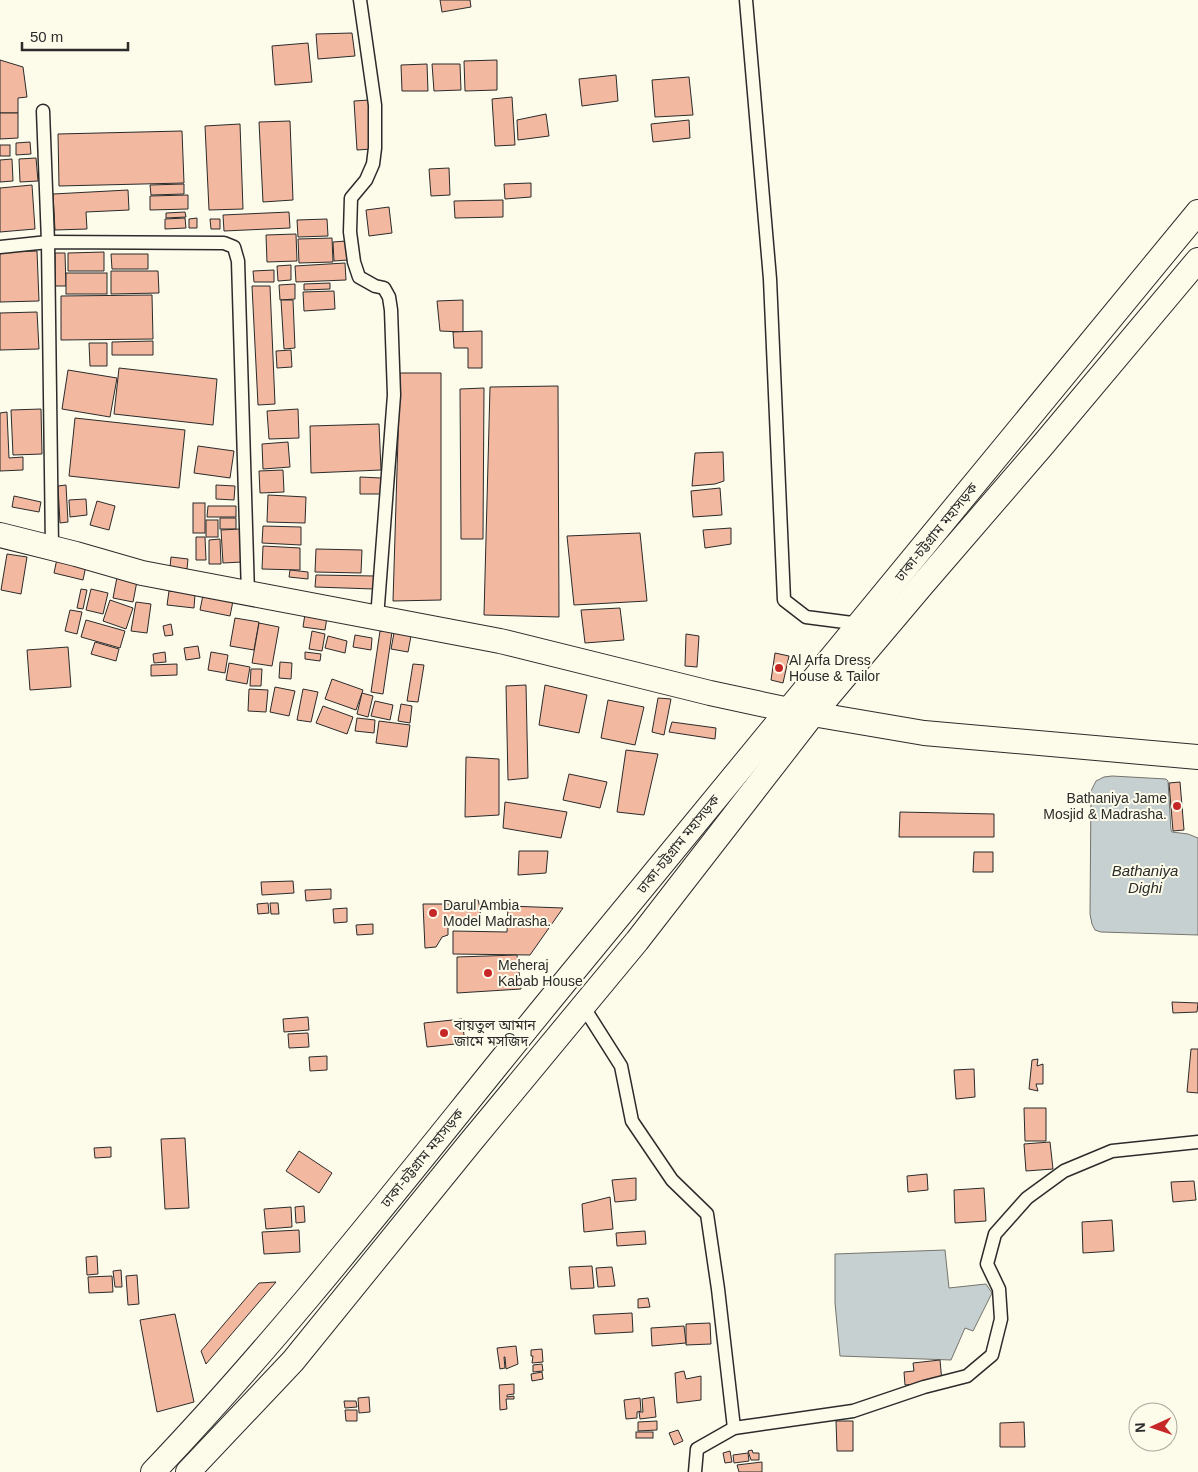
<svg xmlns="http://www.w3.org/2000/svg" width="1198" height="1472" font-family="Helvetica,'Noto Sans Bengali',sans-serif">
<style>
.water{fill:#c7d0d0;stroke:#74746e}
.building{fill:#f2b8a0;stroke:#2b2b2b}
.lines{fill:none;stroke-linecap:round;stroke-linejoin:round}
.street-casing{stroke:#2b2b2b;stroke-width:15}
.highway-casing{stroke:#2b2b2b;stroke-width:26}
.street{stroke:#fdfbea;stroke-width:12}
.highway{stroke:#fdfbea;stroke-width:24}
.poi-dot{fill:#c62828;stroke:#fdfbea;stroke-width:2}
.labels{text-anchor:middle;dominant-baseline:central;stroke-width:4;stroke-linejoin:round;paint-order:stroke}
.street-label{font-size:14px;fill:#2b2b2b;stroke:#fdfbea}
.poi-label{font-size:14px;fill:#2b2b2b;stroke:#fdfbea;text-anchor:start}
.water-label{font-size:15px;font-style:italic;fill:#2b2b2b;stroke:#fdfbea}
</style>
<rect width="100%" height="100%" fill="#fdfbea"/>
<g class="water">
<polygon points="1112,776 1166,779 1168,781 1171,830 1172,832 1188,834 1198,838 1198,935 1101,932 1095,930 1092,924 1090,914 1091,791 1096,781 1104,777"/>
<polygon points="945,1250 949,1288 986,1284 992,1293 973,1331 965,1328 951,1360 840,1356 835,1303 835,1254"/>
</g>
<g class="building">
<polygon points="440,0 470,0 471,7 442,12"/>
<polygon points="352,33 355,56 318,59 316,34"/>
<polygon points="308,43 312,82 275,85 272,46"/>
<polygon points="0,60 23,67 27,97 18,98 18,113 0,113"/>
<polygon points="497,60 497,90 465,91 464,61"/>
<polygon points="427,64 428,91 402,91 401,65"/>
<polygon points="432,64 460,64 461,90 434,91"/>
<polygon points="616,75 618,101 582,106 579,79"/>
<polygon points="689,77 693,115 655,117 652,80"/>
<polygon points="512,97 515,145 495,146 492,99"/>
<polygon points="369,100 372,149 357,150 354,101"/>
<polygon points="0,113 18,113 18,138 0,139"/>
<polygon points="546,114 549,136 518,140 517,120"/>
<polygon points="689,120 690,138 653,142 651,124"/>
<polygon points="290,121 293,200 263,202 259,122"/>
<polygon points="240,124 243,209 209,210 205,126"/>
<polygon points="182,131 184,183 59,186 58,134"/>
<polygon points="30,142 31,154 16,155 16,143"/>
<rect x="0" y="145" width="10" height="11"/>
<polygon points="36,158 38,181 20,182 19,159"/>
<polygon points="12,159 13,181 0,182 0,160"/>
<polygon points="449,168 450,195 431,196 429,169"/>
<polygon points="531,183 531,197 505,199 504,184"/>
<polygon points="184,184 184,194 151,195 150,185"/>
<polygon points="32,185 35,229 0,232 0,188"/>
<polygon points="128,190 129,210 86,212 87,229 55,230 53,194"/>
<polygon points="188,195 188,209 150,210 150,196"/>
<polygon points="503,200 503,217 455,218 454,201"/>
<polygon points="389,207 392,233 369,236 366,210"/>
<polygon points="185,212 186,217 166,218 166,213"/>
<polygon points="289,212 290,228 224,231 223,215"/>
<polygon points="185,218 186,228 165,229 165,219"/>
<polygon points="197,218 197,228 189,228 189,219"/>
<polygon points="210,219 220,219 220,229 211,229"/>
<polygon points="327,219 328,236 298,237 297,220"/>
<polygon points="296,234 297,261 267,262 266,235"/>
<polygon points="332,238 333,262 299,263 298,239"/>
<polygon points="346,241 348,260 334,261 333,242"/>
<polygon points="37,251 39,301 0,302 0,252"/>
<polygon points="104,252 104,271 68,271 68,253"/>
<polygon points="55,253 65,253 66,286 55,286"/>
<polygon points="111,254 148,254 148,269 112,269"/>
<polygon points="345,263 346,280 296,282 295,266"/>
<polygon points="291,265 291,280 278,281 277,266"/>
<polygon points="274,270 274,282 254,282 253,271"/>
<polygon points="111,271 158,271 159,293 111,294"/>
<rect x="66" y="273" width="41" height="21"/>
<polygon points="330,283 330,289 304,290 304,284"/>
<polygon points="295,284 295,299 280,300 279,285"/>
<polygon points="252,286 270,286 275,404 258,405"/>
<polygon points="334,291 335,309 304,311 303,292"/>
<polygon points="152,295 153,339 61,340 61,296"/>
<polygon points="281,300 293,300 295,348 284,349"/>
<polygon points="463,300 463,332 440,331 437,301"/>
<polygon points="37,312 39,349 0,350 0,313"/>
<polygon points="482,331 482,368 468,368 468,348 454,348 453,332"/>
<polygon points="153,341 153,355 112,355 112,342"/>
<polygon points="89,343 107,343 107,366 90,366"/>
<polygon points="291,350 292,367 277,368 276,351"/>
<polygon points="119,368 217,379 213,425 114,414"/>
<polygon points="68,370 117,378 110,417 62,409"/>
<polygon points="400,373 441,373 441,600 393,601"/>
<polygon points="558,386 559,617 484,615 490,387"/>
<polygon points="484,388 483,539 461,539 460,389"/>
<polygon points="41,409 42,454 13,455 11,410"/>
<polygon points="298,409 299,438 269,439 267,411"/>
<polygon points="7,412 9,458 23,457 23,470 0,471 0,413"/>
<polygon points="75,418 185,430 179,488 69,476"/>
<polygon points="379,424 381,470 311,473 310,426"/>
<polygon points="288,442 290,467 263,469 262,444"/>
<polygon points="198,446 234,451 230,478 194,473"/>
<polygon points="723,452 724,481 715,484 692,486 695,453"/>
<polygon points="283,470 284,492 260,493 259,471"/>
<polygon points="360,477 381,478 381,494 360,494"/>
<polygon points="66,485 68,522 60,523 58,486"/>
<polygon points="216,485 235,486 234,500 216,499"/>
<polygon points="720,488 722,515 693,517 691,491"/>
<polygon points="268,495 306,497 305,523 267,522"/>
<polygon points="14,496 41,502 39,512 12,507"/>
<polygon points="86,499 87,515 70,517 69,500"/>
<polygon points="97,501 115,506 109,530 90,525"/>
<rect x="193" y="503" width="12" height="30"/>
<polygon points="208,506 236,506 236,517 207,517"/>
<rect x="220" y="518" width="16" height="11"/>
<rect x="206" y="520" width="12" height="17"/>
<polygon points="263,526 301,527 301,545 262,543"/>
<polygon points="731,528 731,544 705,548 703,530"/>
<polygon points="240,529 242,562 223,563 221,530"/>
<polygon points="640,533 647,601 574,605 567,536"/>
<polygon points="196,537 205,537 206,560 196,560"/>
<polygon points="220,539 221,564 209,564 209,540"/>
<polygon points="263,546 300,548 300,570 262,569"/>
<polygon points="316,549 362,550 361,573 315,572"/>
<polygon points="7,554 27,557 21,594 1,590"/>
<polygon points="58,554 87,561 83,580 54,573"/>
<polygon points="171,557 188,559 187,569 170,567"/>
<polygon points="290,570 308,572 308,579 289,577"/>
<polygon points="118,572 138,576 133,602 113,598"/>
<polygon points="316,575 375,576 374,589 315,587"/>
<polygon points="81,589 87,590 83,609 77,608"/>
<polygon points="91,589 108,593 103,614 86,610"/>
<polygon points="169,591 195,594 194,608 167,605"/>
<polygon points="203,595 233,601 230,616 200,610"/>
<polygon points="110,600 133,608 126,629 103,621"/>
<polygon points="136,602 151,604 147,633 131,631"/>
<polygon points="620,608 624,640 585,643 581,610"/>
<polygon points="70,610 82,612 77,634 65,631"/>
<polygon points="305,614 327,617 325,630 303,627"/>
<polygon points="235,618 259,622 254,650 230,646"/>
<polygon points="86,620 125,631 120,648 81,637"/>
<polygon points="259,623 279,627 272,666 252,663"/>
<polygon points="171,624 173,635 165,636 163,626"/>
<polygon points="312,631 325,634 322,651 309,649"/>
<polygon points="380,631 392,632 383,694 371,692"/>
<polygon points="394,633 411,636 408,652 391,649"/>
<polygon points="686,634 699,636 697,667 685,666"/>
<polygon points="355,635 372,638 371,650 353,647"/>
<polygon points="328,636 347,641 345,653 325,648"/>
<polygon points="95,642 119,649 116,661 91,654"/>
<polygon points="198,646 200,658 186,660 184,648"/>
<polygon points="68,647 71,687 30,690 27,650"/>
<polygon points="165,652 166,662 154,663 153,654"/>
<polygon points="211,652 228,655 225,673 208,670"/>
<polygon points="305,652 321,654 320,661 305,659"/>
<polygon points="775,653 789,656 783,683 771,680"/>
<polygon points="280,662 292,663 291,679 279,678"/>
<polygon points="229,663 250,667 247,684 226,680"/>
<polygon points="177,664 177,675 151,676 151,665"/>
<polygon points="413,664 424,665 418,702 407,701"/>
<polygon points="251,669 262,669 261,686 250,686"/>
<polygon points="332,679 363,690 356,710 325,699"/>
<polygon points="526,685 528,778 508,780 506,686"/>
<polygon points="545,685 587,695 579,733 539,725"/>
<polygon points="275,687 295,691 289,716 270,712"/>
<polygon points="249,689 268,690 266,712 248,711"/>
<polygon points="303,689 318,692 311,722 297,720"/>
<polygon points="362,693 373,696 368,717 357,714"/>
<polygon points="658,698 671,699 664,735 652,732"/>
<polygon points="608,700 644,707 635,745 601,738"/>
<polygon points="375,701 393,705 390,720 371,716"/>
<polygon points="401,704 412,706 410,723 398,721"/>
<polygon points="323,706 353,717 347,734 316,723"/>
<polygon points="357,718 375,720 374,733 355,731"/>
<polygon points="379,721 410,725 407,747 376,743"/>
<polygon points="672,722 716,728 715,739 669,732"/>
<polygon points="626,750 658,754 644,815 617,812"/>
<polygon points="466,757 499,759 499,815 465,817"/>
<polygon points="569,774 607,782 600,808 563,800"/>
<polygon points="1180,782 1184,830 1173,831 1169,783"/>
<polygon points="505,802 567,812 561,838 503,828"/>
<polygon points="900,812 994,814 994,837 899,837"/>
<polygon points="519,851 548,851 546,873 518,875"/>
<polygon points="974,852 993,852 993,872 973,872"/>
<polygon points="293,881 294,893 262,895 261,882"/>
<polygon points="331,889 331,899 306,901 305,890"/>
<polygon points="478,900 481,911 475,923 448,924 448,935 442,937 436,947 425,948 423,904 454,904"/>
<polygon points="268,903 269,913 258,914 257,904"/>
<polygon points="270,903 278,903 279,914 271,914"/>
<polygon points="508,906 563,908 530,955 453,954 453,931 507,932"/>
<polygon points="347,908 347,922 334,923 333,909"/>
<polygon points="373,924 373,934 357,935 356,925"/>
<polygon points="517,955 521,989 457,993 457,957"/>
<polygon points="1172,1002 1198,1003 1197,1012 1173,1013"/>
<polygon points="308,1017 309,1030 284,1032 283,1019"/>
<polygon points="462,1019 465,1043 427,1047 424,1023"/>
<polygon points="308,1033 309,1047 289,1048 288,1034"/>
<polygon points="1191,1049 1198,1049 1198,1093 1187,1092"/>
<polygon points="327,1056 327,1070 310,1071 309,1057"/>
<polygon points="1038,1059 1037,1066 1043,1064 1043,1084 1036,1084 1038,1091 1029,1089 1032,1060"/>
<polygon points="974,1069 975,1097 956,1099 954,1070"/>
<polygon points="1024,1108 1046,1108 1046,1141 1025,1141"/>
<polygon points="185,1138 189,1208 165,1209 161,1139"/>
<polygon points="1050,1142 1053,1169 1026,1171 1024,1144"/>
<polygon points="111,1147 111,1157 95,1158 94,1148"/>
<polygon points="299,1151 332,1173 319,1193 286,1171"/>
<polygon points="927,1174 928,1190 908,1192 907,1176"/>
<polygon points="636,1178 636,1200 615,1202 612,1180"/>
<polygon points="1194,1181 1196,1200 1173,1202 1171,1182"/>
<polygon points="984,1188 986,1221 955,1223 954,1190"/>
<polygon points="610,1197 613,1229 584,1232 582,1204"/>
<polygon points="304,1206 305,1222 296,1223 295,1207"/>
<polygon points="291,1207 292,1227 266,1229 264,1209"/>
<polygon points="1112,1220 1114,1251 1083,1253 1082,1222"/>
<polygon points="299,1230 300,1252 264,1254 262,1232"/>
<polygon points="645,1231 646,1244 617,1246 616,1233"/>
<polygon points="97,1256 98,1274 87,1275 86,1257"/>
<polygon points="592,1266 594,1288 571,1289 569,1267"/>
<polygon points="612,1267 615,1286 598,1287 596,1268"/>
<polygon points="121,1270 122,1287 115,1287 113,1271"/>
<polygon points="137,1275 139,1304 128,1305 126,1276"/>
<polygon points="112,1276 113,1292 89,1293 88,1277"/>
<polygon points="276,1282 206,1364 201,1351 259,1283"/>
<polygon points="648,1298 650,1307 638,1308 638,1299"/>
<polygon points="632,1313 633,1332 595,1334 593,1315"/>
<polygon points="175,1314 194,1402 157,1412 140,1320"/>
<polygon points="710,1323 711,1344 686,1345 686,1324"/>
<polygon points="684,1326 686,1343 652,1346 651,1328"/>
<polygon points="516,1346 518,1364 506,1369 505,1357 504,1357 505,1368 500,1369 497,1348"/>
<polygon points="542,1349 543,1362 532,1363 533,1356 531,1356 531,1350"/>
<polygon points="940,1360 942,1382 905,1385 904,1372 914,1371 913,1363"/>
<polygon points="542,1364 543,1371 533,1372 533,1365"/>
<polygon points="684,1371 686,1379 701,1376 701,1400 677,1403 675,1373"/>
<polygon points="542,1372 543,1379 532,1381 531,1374"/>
<polygon points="514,1384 514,1394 507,1395 507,1397 514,1396 514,1399 506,1399 507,1409 500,1410 499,1385"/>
<polygon points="369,1397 370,1412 359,1413 358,1398"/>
<polygon points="654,1397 656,1417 640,1419 639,1412 643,1412 642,1399"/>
<polygon points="640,1398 641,1411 637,1412 637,1418 626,1419 624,1400"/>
<polygon points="344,1401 356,1401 357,1407 345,1408"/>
<polygon points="345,1410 357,1410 357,1421 346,1421"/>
<polygon points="657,1421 657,1430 638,1431 638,1422"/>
<polygon points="836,1421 853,1421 853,1451 837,1451"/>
<polygon points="1024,1422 1025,1447 1000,1447 1000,1423"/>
<polygon points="678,1430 683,1441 674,1445 669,1433"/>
<rect x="636" y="1432" width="17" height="6"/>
<polygon points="752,1450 753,1453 759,1453 759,1460 751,1460 748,1451"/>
<polygon points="730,1451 732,1462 725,1463 723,1453"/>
<polygon points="748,1453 749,1461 734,1463 733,1455"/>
<polygon points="762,1462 762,1472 739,1472 737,1465"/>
</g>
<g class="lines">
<g class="street-casing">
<g id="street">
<polyline points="360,0 375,105 375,148 373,164 366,180 351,198 350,232 354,262 359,277 375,286 384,288 389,297 391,310 394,395 377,618"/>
<polyline points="746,0 770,279 784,600 806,617 860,624"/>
<polyline points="43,111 48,242 52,548"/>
<polyline points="0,247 48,242 224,243 234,247 238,261 248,594"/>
<polyline points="583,1006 621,1066 632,1121 672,1180 707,1214 718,1289 734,1428"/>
<polyline points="695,1472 697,1449 734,1428 853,1411 924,1387 967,1376 992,1355 1001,1319 999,1289 987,1264 995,1234 1027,1198 1064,1171 1112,1151 1198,1142"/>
</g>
</g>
<g class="highway-casing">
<g id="highway">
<polyline points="0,535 76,554 142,573 500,641 710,693 789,710 924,733 1198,757"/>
<path d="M153,1472C295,1323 420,1159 550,1000C766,737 983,475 1198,212"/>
<polyline points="188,1472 293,1361 469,1144 637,941 813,714 922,585 1042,446 1198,260"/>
</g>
</g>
<use href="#street" class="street"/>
<use href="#highway" class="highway"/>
</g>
<g class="poi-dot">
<circle cx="779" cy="668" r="5"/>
<circle cx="1177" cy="806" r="5"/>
<circle cx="433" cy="913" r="5"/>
<circle cx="488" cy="973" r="5"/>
<circle cx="444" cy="1033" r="5"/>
</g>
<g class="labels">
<g class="street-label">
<text transform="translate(936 532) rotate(-51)">ঢাকা-চট্টগ্রাম মহাসড়ক</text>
<text transform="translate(678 844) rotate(-51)">ঢাকা-চট্টগ্রাম মহাসড়ক</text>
<text transform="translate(422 1158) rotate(-51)">ঢাকা-চট্টগ্রাম মহাসড়ক</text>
</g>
<g class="poi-label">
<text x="789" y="660">Al Arfa Dress<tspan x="789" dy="16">House &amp; Tailor</tspan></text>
<text x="1167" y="798" text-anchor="end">Bathaniya Jame<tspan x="1167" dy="16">Mosjid &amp; Madrasha.</tspan></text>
<text x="443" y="905">Darul Ambia<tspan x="443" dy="16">Model Madrasha.</tspan></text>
<text x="498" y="965">Meheraj<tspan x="498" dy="16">Kabab House</tspan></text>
<text x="454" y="1025">বায়তুল আমান<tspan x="454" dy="16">জামে মসজিদ</tspan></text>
</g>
<g class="water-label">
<text x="1145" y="870">Bathaniya<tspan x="1145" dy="17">Dighi</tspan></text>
</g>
</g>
<g transform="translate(1153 1427) rotate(267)"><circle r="24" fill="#fdfbea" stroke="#a9a89e"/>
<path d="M0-4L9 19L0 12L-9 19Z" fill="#c62828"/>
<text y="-8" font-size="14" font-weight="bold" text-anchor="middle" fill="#2b2b2b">N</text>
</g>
<path d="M22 42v8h106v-8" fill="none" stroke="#2b2b2b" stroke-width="2.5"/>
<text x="30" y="42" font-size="15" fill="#2b2b2b" stroke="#fdfbea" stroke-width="4" paint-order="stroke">50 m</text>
</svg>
